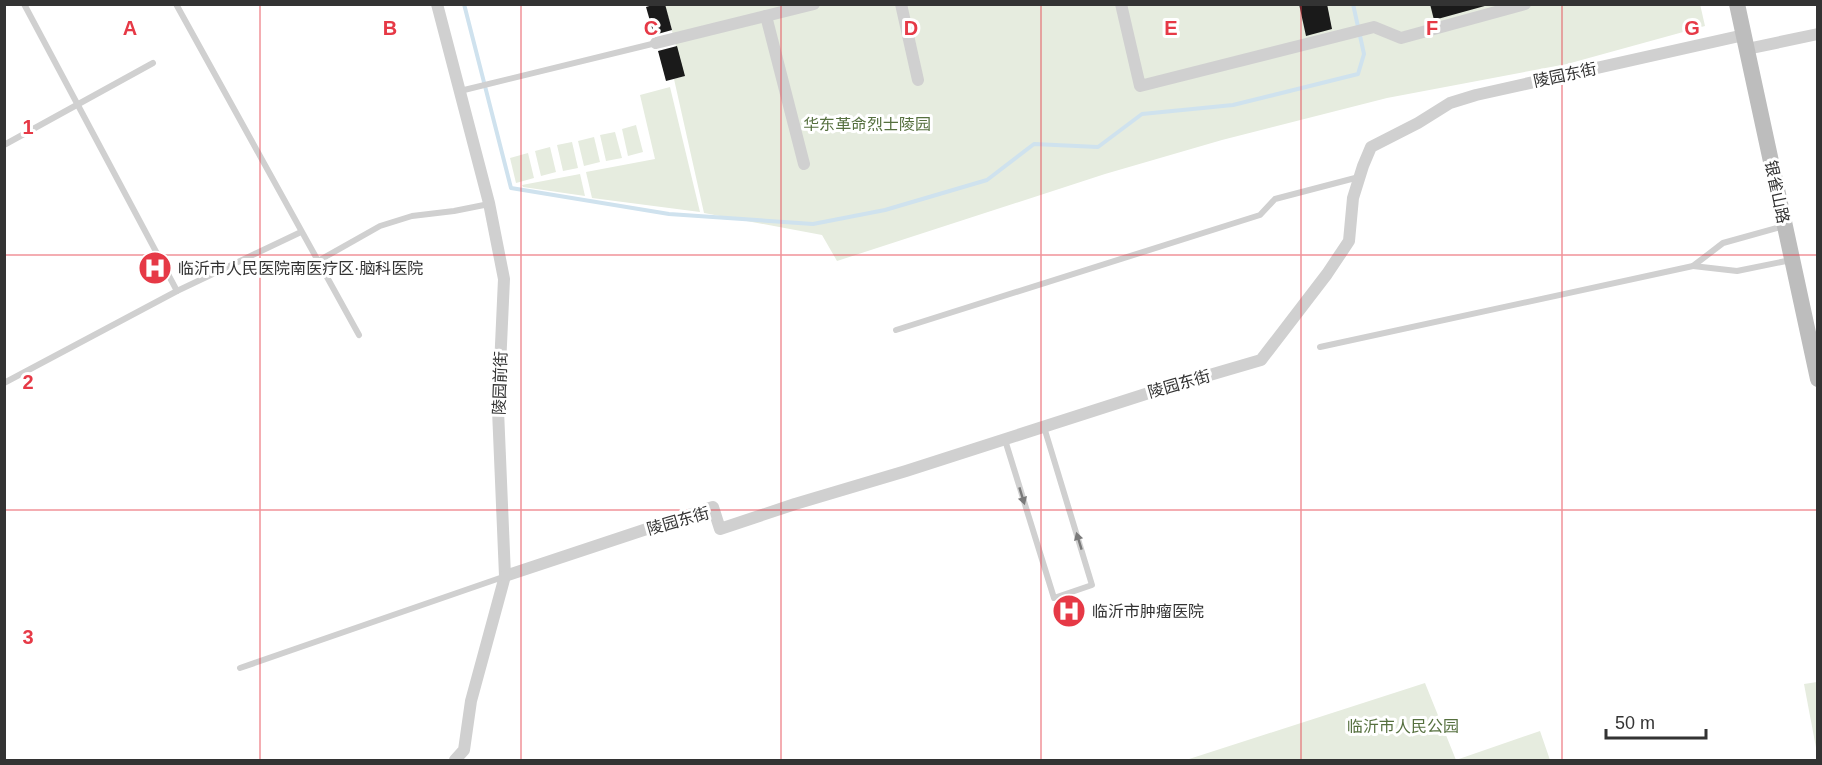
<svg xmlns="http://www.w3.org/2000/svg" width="1822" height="765" font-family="Arial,'Noto Sans SC',sans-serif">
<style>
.green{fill:#e6ecdf}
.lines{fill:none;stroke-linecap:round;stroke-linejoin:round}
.stream{stroke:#cfe2ee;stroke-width:4}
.building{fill:#1a1a1a}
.lane{stroke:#d0d0d0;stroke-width:6}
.street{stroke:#d0d0d0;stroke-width:12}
.secondary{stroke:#bdbdbd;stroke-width:16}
.oneway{fill:#7a7a7a}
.grid{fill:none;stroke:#e63946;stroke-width:1.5;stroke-opacity:0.55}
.labels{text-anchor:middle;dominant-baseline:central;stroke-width:6;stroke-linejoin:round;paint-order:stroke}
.street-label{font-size:16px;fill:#333;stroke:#fff}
.park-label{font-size:16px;fill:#56703f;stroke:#fff}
.poi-label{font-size:16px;fill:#333;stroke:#fff;text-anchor:start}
.grid-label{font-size:20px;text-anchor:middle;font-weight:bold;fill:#e63946;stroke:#fff;stroke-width:6;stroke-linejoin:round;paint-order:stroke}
</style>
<rect width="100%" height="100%" fill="#fff"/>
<g class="green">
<polygon points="1700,4 1705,26 1567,64 1387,98 1222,140 1105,174 837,261 822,235 704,213 674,79 684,76 665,5"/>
<polygon points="670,87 700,212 592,198 586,172 655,159 640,95"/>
<polygon points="636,125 643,152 628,156 622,129"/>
<polygon points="615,132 622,158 606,161 600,135"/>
<polygon points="594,137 600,162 584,166 578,141"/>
<polygon points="572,142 578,168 563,171 557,145"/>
<polygon points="550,147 556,172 541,176 535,151"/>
<polygon points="528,153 534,178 516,183 510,158"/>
<polygon points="580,174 585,196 523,187 522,185"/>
<polygon points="1817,682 1818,682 1817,753 1804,684"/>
<polygon points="1425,683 1456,760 1540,731 1550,760 1186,760"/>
</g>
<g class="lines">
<polyline class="stream" points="464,4 511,188 669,214 813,224 885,210 987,180 1034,144 1098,147 1142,114 1233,105 1358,74 1364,54 1353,4"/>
</g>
<g class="building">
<polygon points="656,4 665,4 672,30 654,35 646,7"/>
<polygon points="1299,4 1327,4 1332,29 1306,36"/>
<polygon points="1430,4 1492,4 1434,20"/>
<polygon points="677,46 685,76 666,81 658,51"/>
</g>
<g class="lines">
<g class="lane">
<polyline points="24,4 177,291"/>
<polyline points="176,4 359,335"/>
<polyline points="460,91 656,43"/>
<polyline points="4,145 153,63"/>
<polyline points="1784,226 1723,243 1693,266 1737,271 1791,260"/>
<polyline points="318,261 380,226 412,216 454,211 489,204"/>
<polyline points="896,330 1260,215 1275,199 1359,177"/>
<polyline points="1320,347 1693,266"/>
<polyline points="4,383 177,291 301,232"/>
<polyline points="1005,440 1054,598 1092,585 1044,427"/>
<polyline points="240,668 503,577"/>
</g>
<g class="street">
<polyline points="437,4 489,203 504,279 498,410 505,576 471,701 464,750 455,760"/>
<polyline points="901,4 918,80"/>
<polyline points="1121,4 1140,86 1374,27 1401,38 1525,4"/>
<polyline points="766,16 804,164"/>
<polyline points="656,43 814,4"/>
<polyline points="1747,49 1818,34"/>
<polyline points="505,576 713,507 720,529 795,504 906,471 1155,391 1261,360 1327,274 1349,241 1353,198 1363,166 1371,147 1418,123 1450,103 1476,95 1744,35"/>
</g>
<polyline class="secondary" points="1737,4 1818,379"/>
</g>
<defs><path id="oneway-solid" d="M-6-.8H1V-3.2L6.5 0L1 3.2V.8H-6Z" transform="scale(1.5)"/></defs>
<g class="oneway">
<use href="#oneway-solid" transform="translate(1022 496) rotate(73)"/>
<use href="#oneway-solid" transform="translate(1079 541) rotate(-107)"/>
</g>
<path class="grid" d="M260,4V760M521,4V760M781,4V760M1041,4V760M1301,4V760M1562,4V760M4,255H1818M4,510H1818"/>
<defs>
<g id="hospital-disc" transform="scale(1.725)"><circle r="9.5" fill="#e63946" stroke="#fff"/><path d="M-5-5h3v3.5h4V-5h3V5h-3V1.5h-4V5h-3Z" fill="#fff"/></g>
</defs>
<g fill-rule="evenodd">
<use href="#hospital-disc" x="155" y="268"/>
<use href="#hospital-disc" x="1069" y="611"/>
</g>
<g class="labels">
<g class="street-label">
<text transform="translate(1565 75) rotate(-12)">陵园东街</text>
<text transform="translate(1777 192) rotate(78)">银雀山路</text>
<text transform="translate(500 383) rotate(-88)">陵园前街</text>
<text transform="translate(1179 384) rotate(-16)">陵园东街</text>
<text transform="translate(678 521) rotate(-16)">陵园东街</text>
</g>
<g class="park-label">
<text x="867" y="124">华东革命烈士陵园</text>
<text x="1403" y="726">临沂市人民公园</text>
</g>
<g class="poi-label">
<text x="178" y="268">临沂市人民医院南医疗区·脑科医院</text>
<text x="1092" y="611">临沂市肿瘤医院</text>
</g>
</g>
<g class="grid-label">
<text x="130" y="35">A</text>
<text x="390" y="35">B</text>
<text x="651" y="35">C</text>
<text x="911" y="35">D</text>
<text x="1171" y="35">E</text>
<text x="1432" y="35">F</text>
<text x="1692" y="35">G</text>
<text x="28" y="134">1</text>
<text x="28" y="389">2</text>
<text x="28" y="644">3</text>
</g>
<rect width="1822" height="765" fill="none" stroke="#333333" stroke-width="12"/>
<path d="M1606 729v9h100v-9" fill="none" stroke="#333333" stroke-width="3"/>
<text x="1615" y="729" font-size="18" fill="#333333" stroke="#ffffff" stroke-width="4.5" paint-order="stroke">50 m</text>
</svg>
